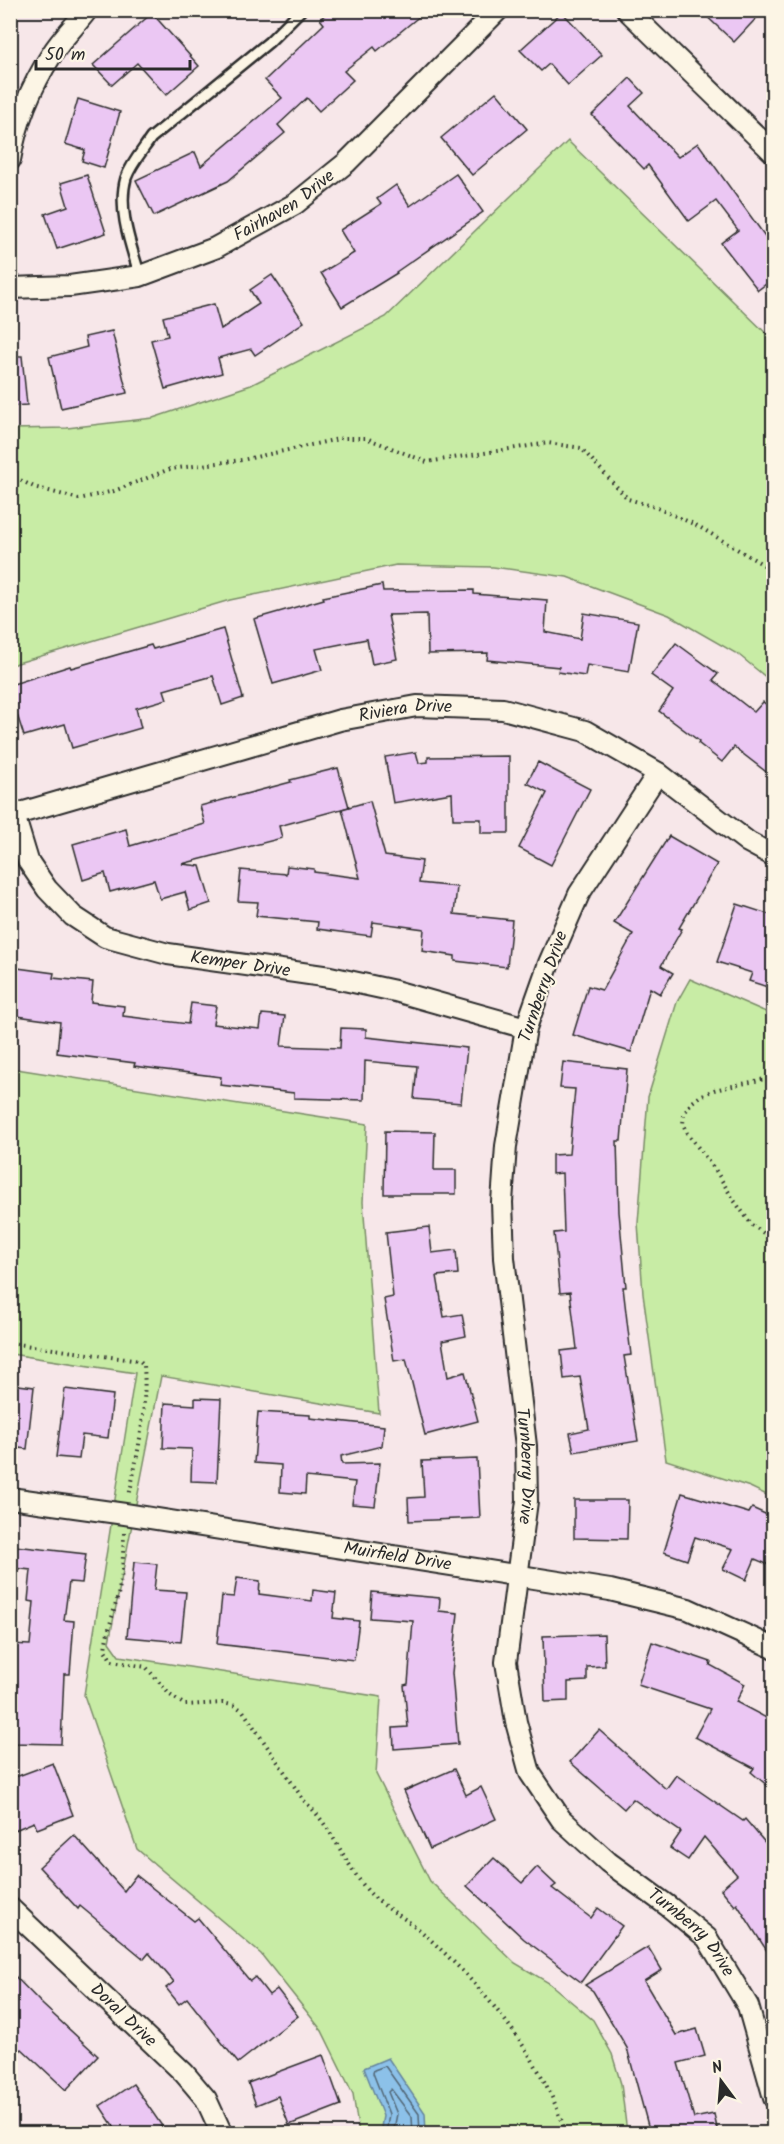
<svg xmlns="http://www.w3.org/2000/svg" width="784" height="2144" font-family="Kalam,sans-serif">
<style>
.green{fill:#c8eca5;stroke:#7a8c68;stroke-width:1.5}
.water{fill:#8cc1e9;stroke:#65859d;stroke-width:1.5}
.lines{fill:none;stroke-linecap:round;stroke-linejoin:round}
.shore{stroke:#526777;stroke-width:1.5}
.building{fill:#ebc7f3;stroke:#2b2b2b;stroke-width:1.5}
.lane-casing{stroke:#2b2b2b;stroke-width:14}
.street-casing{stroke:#2b2b2b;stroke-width:24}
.path{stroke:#2b2b2b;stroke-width:4;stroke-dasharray:1.5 4.5;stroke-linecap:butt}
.lane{stroke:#fcf5e5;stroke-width:9}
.street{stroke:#fcf5e5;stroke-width:20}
.labels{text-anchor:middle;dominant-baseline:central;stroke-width:4.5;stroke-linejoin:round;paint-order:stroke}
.street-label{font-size:18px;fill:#2b2b2b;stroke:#fcf5e5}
</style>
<rect width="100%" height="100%" fill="#f7e7e9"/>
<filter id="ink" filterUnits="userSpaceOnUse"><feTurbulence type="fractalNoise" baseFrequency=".0167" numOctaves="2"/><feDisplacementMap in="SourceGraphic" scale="12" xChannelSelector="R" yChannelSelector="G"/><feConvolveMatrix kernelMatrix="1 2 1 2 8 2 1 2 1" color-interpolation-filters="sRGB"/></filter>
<g filter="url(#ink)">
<g class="green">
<polygon points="568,141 773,340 773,683 739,655 669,615 567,577 493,567 396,565 230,600 11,665 11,429 67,428 153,418 251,385 386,317"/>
<polygon points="690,979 773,1015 773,1498 750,1487 666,1460 643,1294 638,1223 648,1097 677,1002"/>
<polygon points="10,1068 367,1124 363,1202 379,1413 161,1376 109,1642 119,1656 381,1697 376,1774 430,1881 515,1963 549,1983 593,2020 612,2054 621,2084 627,2133 359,2133 353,2094 322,2031 261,1954 137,1849 84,1695 135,1373 11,1354"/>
</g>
<polygon class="water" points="388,2058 425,2113 426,2133 380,2133 383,2116 364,2068"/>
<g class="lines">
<g class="shore">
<polyline points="386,2134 389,2114 373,2073 374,2070 385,2066 419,2114 420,2134"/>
<polyline points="393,2134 397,2114 388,2092 391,2089 412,2117 413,2134"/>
</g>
</g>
<g class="building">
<polygon points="330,10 427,10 377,51 374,47 344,71 353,80 319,111 307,98 278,125 285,133 228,181 154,216 136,180 195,152 201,166 282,98 265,80 324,24 320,19"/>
<polygon points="700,10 764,10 734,42"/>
<polygon points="562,12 602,55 568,85 549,64 541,71 520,50"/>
<polygon points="152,13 199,66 166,95 137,63 112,85 93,65"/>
<polygon points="630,78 644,93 630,106 678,157 698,143 767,239 774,234 774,278 758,290 721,243 738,230 716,201 689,221 648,165 644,169 592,115"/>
<polygon points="496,92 527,129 472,175 441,138"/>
<polygon points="78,99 120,112 104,168 82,161 85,150 65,144"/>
<polygon points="456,174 483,212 396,272 397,273 342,307 321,273 354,253 340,230 381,204 377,199 396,185 410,206"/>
<polygon points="87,175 106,233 57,249 45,214 68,206 61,183"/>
<polygon points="272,275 304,322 255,355 251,349 218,358 222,373 165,389 151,340 168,336 163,317 214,304 221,329 259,304 250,290"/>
<polygon points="112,331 127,393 61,408 49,357 87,347 85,337"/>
<polygon points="10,356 22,356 27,405 10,406"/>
<polygon points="382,585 383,591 474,590 474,594 547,600 545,632 580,639 584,613 638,622 629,672 587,665 585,676 558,672 559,667 487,660 488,653 428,654 427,614 388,615 397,659 372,664 367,639 316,649 322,670 273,684 254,619 324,599 323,597"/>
<polygon points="223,629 243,698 222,705 213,676 164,690 167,699 136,708 141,728 72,748 65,724 24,736 10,693 10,685 70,666 71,668 151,645 153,649"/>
<polygon points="676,643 718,674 713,680 754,712 763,702 774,710 774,778 734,747 722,762 698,743 699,741 659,711 673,691 651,675"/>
<polygon points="416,752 419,763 428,762 428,757 509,756 509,833 481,833 481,819 453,819 452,793 393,803 385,757"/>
<polygon points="538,762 590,789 551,865 519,848 547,793 527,783"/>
<polygon points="338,768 349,807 279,826 282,838 182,864 200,866 211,903 190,910 185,892 160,899 154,880 110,892 105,873 83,880 73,844 126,829 130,846 205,824 200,806 291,782 290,780"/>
<polygon points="370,801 385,856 422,861 419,883 457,887 454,914 512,920 507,967 455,961 455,956 422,951 424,929 373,922 371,936 317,929 318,922 256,916 258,902 238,901 241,870 286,874 287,866 314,869 314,872 360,878 342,809"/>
<polygon points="669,836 717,864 679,928 682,929 661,966 673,973 660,994 650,988 631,1052 573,1035 588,986 602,990 633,934 614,923"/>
<polygon points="737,904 774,916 774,989 749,981 752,973 717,962"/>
<polygon points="10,967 54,973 53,978 93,982 91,1002 124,1006 123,1016 188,1024 191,1003 216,1006 213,1024 260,1029 262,1014 285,1016 281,1046 340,1048 341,1028 366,1029 366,1037 467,1048 461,1103 414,1099 417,1066 365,1061 364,1100 294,1098 294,1093 220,1085 221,1077 134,1066 135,1063 57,1053 60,1022 10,1015"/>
<polygon points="563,1062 627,1069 621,1141 617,1141 619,1212 626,1287 623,1287 631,1355 624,1356 638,1441 574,1452 570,1433 589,1429 580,1377 564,1379 561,1351 577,1349 570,1292 560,1293 554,1233 564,1232 562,1173 552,1174 552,1155 569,1154 575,1089 560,1088"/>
<polygon points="385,1131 435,1132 434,1170 456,1170 456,1194 384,1194"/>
<polygon points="429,1227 432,1253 456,1250 458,1274 437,1276 444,1317 462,1314 466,1336 442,1341 448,1377 465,1372 478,1421 425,1435 406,1359 394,1361 384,1299 393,1297 386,1232"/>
<polygon points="10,1384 34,1387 27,1449 10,1447"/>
<polygon points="65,1389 113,1395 108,1438 82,1435 79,1459 56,1457"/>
<polygon points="195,1398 221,1399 217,1482 191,1481 192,1449 163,1448 165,1403 195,1405"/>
<polygon points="258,1412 310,1415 310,1418 384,1426 382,1446 341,1456 342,1464 380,1463 375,1506 352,1504 355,1482 306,1477 305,1494 280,1492 281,1465 254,1463"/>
<polygon points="477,1459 480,1518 409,1521 408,1498 424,1497 422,1461"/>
<polygon points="682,1493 749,1513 752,1508 774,1518 774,1567 755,1559 746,1580 723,1569 733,1549 695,1537 687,1560 664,1552"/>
<polygon points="574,1500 628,1500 627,1539 574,1538"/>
<polygon points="15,1546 86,1554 82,1583 69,1582 64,1620 74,1621 70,1674 64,1674 61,1744 10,1743 10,1644 30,1645 34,1602 28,1601 31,1570 13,1568"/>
<polygon points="134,1562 157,1564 154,1590 186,1592 181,1642 127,1637"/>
<polygon points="237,1578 260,1581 259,1594 312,1601 313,1590 336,1593 333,1618 359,1621 354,1660 217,1644 222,1596 234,1597"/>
<polygon points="372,1592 440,1598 439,1611 458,1613 452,1673 458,1744 394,1749 393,1728 408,1727 404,1685 408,1684 413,1621 370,1618"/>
<polygon points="604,1634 605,1666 587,1667 587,1681 568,1682 568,1701 545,1702 543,1636"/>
<polygon points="652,1642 711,1662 710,1665 745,1684 736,1702 774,1722 774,1791 751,1772 754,1768 695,1737 710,1709 638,1685"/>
<polygon points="599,1730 666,1789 676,1775 743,1821 745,1819 774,1853 774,1962 737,1904 735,1906 721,1889 737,1875 704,1837 688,1860 670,1848 681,1832 633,1799 624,1809 570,1762"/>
<polygon points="53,1763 73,1815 37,1829 34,1822 10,1832 10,1800 15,1798 10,1785 10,1779"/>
<polygon points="454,1769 466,1795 481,1787 496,1819 430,1849 404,1791"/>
<polygon points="74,1835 124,1891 136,1875 194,1921 198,1918 250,1981 255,1977 269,1995 277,1989 298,2016 238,2063 187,1998 179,2004 166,1988 174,1982 149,1953 144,1959 80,1906 78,1909 39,1867"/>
<polygon points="494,1858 522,1883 537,1867 556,1885 552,1888 591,1918 598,1908 622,1926 581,1982 524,1939 467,1886"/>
<polygon points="648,1947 662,1970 644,1981 676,2035 697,2029 705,2056 678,2063 694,2118 714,2114 718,2133 650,2133 627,2048 593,1991 585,1985"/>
<polygon points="10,1971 43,2005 98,2056 66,2090 22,2049 10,2060"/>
<polygon points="323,2055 341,2105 289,2125 278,2096 256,2105 248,2083"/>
<polygon points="133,2084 162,2126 151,2133 118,2133 100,2106"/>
</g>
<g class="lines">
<g class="lane-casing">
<path id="lane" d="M140,276C131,246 117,209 126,178C131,164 143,150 151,138L269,42L301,10"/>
</g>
<g class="street-casing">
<g id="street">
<polyline points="627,10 774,153"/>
<path d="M10,160C16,123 32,85 52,54C62,38 76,25 87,10"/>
<path id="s1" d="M10,288L70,286L140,276L215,248L295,204L346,163L498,10"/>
<path id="s2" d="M658,773L579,894L549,963L526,1028L506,1146L502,1202L504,1258L526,1446L527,1501L506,1662L516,1722L530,1773L561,1819L608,1862L668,1906L707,1938L748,2006L774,2098"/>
<path id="s3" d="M14,815L28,861L47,889L73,916L105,937L168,954L330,977L395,991L526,1028"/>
<path id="s4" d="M10,816L340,720L417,706L503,709L585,731L658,773L748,842L774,856"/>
<path id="s5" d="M10,1498L125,1514L610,1590L688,1609L774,1648"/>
<path id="s6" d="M10,1908L184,2073L206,2099L222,2134"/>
</g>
</g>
<g class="path">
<polyline points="10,475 34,487 79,499 114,491 170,469 242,460 343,438 366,438 427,462 548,443 581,448 628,499 655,507 696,525 774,571"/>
<polyline points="774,1077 714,1090 702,1095 691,1103 684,1114 683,1124 687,1133 716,1171 733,1199 752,1225 765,1234 774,1235"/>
<path d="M10,1343L140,1361L144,1365C147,1410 138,1453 129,1496"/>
<path d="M124,1533C123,1553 123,1571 119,1590C115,1611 107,1629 105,1650L112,1661L146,1667L170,1695L185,1705L223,1703L236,1706L243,1711L305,1802C332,1826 344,1863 368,1891C383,1908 405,1917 422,1932C482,1986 542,2055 566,2134"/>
</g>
<use href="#lane" class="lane"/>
<use href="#street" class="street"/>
</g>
</g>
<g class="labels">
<g class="street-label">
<text stroke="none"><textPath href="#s1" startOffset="292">Fairhaven Drive</textPath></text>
<text stroke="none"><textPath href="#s4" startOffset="410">Riviera Drive</textPath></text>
<text stroke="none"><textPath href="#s3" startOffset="296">Kemper Drive</textPath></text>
<text transform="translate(544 987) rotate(-71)">Turnberry Drive</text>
<text stroke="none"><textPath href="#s2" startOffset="730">Turnberry Drive</textPath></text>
<text stroke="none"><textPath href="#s5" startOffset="392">Muirfield Drive</textPath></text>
<text stroke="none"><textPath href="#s2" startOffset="1270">Turnberry Drive</textPath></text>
<text stroke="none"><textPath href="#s6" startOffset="156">Doral Drive</textPath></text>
</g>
</g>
<rect width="784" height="2144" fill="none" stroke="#fcf5e5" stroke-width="36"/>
<rect x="18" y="18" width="748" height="2108" fill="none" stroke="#2b2b2b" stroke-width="2" filter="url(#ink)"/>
<g transform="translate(721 2081) rotate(344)" stroke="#fcf5e5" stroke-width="4.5" paint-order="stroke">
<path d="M0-4.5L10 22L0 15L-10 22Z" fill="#2b2b2b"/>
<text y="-9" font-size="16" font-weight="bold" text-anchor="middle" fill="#2b2b2b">N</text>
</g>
<path d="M36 60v9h154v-9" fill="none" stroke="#2b2b2b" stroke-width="3"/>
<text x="45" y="60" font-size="18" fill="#2b2b2b" stroke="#fcf5e5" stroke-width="4.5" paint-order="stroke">50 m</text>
</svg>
